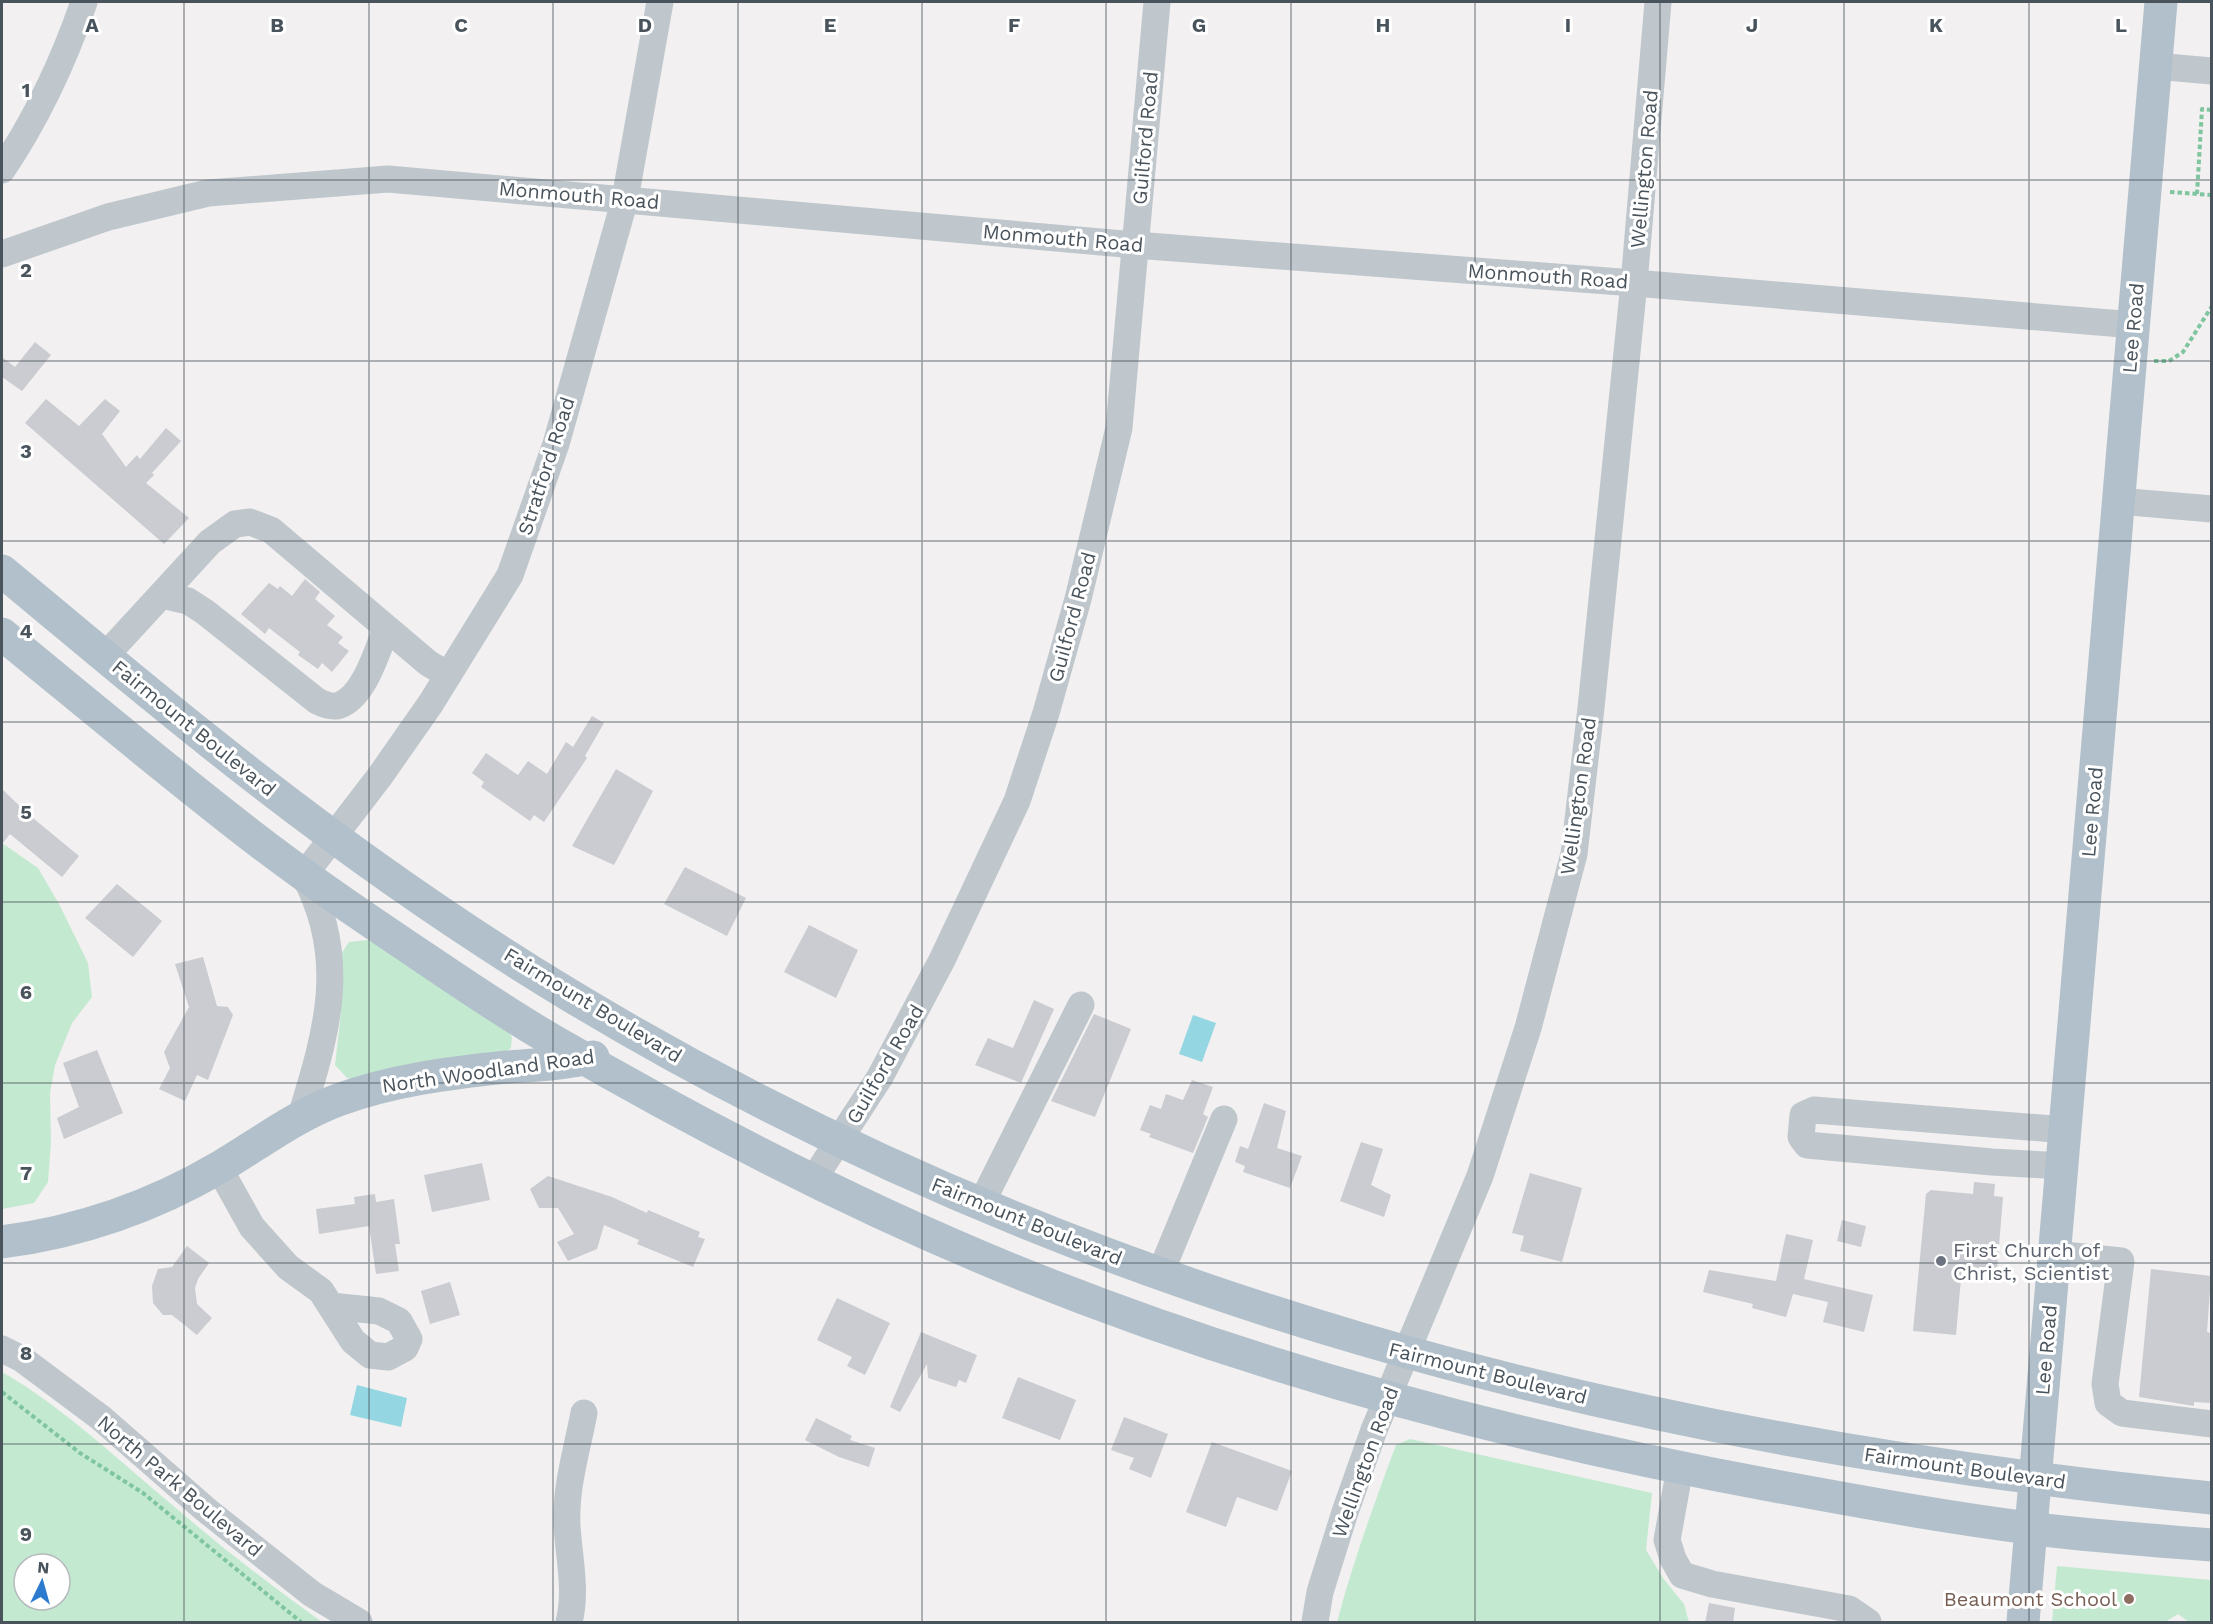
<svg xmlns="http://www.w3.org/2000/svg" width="2213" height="1624" font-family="'Work Sans',sans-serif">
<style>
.green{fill:#c3ead0;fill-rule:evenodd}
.water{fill:#95d6e3}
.building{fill:#caccd1}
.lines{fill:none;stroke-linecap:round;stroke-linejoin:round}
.path{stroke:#7fc59f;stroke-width:4;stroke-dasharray:4.5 3;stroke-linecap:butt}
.minor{stroke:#bfc7cd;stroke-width:27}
.major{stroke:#b2c0cb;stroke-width:33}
.grid{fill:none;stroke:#49535b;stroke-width:1.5;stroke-opacity:0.55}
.worship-dot{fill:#6b7280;stroke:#fff;stroke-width:2}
.education-dot{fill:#8d6e63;stroke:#fff;stroke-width:2}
.labels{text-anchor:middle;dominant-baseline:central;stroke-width:6;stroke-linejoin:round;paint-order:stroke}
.street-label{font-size:20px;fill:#49535b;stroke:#fff}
.worship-label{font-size:20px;fill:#5b616d;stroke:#fff;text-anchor:start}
.education-label{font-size:20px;fill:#785e54;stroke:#fff;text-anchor:end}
.grid-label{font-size:20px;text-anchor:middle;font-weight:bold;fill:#49535b;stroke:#fff;stroke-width:6;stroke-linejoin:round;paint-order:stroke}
</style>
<rect width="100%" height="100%" fill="#f2f0f0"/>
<g class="green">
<polygon points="2,843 38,868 59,904 88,963 92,997 72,1023 55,1065 50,1093 51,1142 48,1182 34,1203 2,1209"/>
<polygon points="368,940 386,945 506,1029 512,1037 511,1048 505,1054 359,1080 347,1078 335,1065 341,1012 341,954 349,942"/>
<path d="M2,1372C61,1406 112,1454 164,1498C215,1542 267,1583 322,1622H2ZM24,1564H60V1600H24Z"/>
<path d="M1410,1439L1652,1493L1646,1550L1663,1578L1684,1604L1689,1622H1337C1353,1562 1374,1504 1396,1445Z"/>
<polygon points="2057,1566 2211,1580 2211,1622 2189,1622 2178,1614 2165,1622 2052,1622"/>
</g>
<g class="water">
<polygon points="1193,1015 1216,1023 1202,1062 1179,1054"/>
<polygon points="357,1385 407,1398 401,1427 350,1415"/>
</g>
<g class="building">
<polygon points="35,342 51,355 22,391 2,377 2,357 15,367"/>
<polygon points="46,399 79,426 105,399 120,411 102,434 126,467 137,455 140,459 166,428 181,441 152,473 154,475 146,483 189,518 164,544 25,423"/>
<polygon points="305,579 320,592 315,599 335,616 327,625 343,637 338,643 349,651 332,672 322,663 318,669 298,655 300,652 269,628 265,634 241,614 269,583 278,589 280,586 292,596"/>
<polygon points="592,716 604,723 585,756 587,758 544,822 534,815 530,821 481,787 484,782 472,773 486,753 518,775 528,761 547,774 566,742 573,747"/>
<polygon points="616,769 653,791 614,865 572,846"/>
<polygon points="2,789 28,814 79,856 62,877 10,834 2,844"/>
<polygon points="685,867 746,898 727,936 664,904"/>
<polygon points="117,884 162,921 133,957 85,918"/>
<polygon points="809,925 858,950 836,998 784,972"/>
<polygon points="203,957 217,1006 228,1007 233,1015 208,1080 197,1075 185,1101 159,1089 170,1068 164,1052 189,1007 175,964"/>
<polygon points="1034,1000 1054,1009 1021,1083 975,1065 988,1038 1013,1048"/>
<polygon points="1094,1014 1131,1029 1095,1117 1051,1101"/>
<polygon points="97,1050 123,1113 64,1139 57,1118 79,1107 63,1063"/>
<polygon points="1192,1080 1213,1087 1203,1114 1208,1117 1193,1153 1149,1137 1151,1134 1140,1130 1150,1105 1161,1109 1166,1094 1183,1100"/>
<polygon points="1264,1103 1286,1111 1277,1148 1302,1156 1290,1188 1243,1172 1245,1166 1235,1162 1240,1146 1248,1149"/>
<polygon points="1361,1142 1383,1149 1371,1185 1391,1195 1384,1217 1340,1201"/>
<polygon points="482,1163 490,1200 432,1212 424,1175"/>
<polygon points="1530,1173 1582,1188 1562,1262 1520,1251 1524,1236 1512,1233"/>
<polygon points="548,1176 612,1197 647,1213 648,1210 700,1232 698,1237 705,1239 693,1267 637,1244 639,1240 604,1225 597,1249 568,1261 557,1242 574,1234 558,1208 539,1208 530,1189"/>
<polygon points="1974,1182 1995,1184 1994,1196 2003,1197 1997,1270 1962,1267 1956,1335 1913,1331 1926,1194 1931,1190 1973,1194"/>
<polygon points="375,1194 376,1202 394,1199 400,1244 395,1244 399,1271 376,1274 369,1226 319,1234 316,1209 355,1204 354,1197"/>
<polygon points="1842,1220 1866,1226 1861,1247 1837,1241"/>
<polygon points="1786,1234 1813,1240 1804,1279 1873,1295 1864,1332 1823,1322 1828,1302 1793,1294 1786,1317 1752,1308 1753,1304 1703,1292 1709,1270 1776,1281"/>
<polygon points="187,1246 209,1263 198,1279 195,1288 197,1304 212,1318 197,1335 172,1315 163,1315 153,1303 152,1286 158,1269 172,1267"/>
<polygon points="2151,1269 2211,1276 2207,1332 2211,1333 2211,1403 2194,1402 2194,1406 2139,1397"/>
<polygon points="450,1282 460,1315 430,1324 421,1291"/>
<polygon points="837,1298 890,1323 865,1375 847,1366 852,1357 817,1340"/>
<polygon points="921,1332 977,1355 966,1383 959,1380 956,1387 928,1378 927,1364 900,1412 890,1407"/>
<polygon points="1018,1377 1076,1400 1060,1440 1002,1418"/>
<polygon points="1124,1417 1168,1434 1151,1478 1129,1469 1134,1458 1111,1450"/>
<polygon points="816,1418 852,1436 850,1440 875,1448 869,1467 839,1457 805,1440"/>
<polygon points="1212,1442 1292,1471 1277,1511 1237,1497 1226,1527 1186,1512"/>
<polygon points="1709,1603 1735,1608 1733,1623 1705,1623"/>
</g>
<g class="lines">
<g class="path">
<polyline points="2170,192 2212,195"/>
<polyline points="2197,194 2202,109 2212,110"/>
<polyline points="2154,361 2169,361 2183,352 2212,306"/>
<polyline points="2,1392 80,1453 143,1493 301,1622"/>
</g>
<g class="minor">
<polyline points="2155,66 2212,71"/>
<path d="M2,170C37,118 64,60 84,2"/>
<polyline points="2,254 108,217 208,193 388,179 1135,245 1634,283 2134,325"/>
<polyline points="2118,501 2212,509"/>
<path d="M162,595L188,601L205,612L317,701C323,704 333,708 340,705C365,695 377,651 386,629"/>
<polyline points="105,656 210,542 235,524 250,522 271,530 428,663 448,675"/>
<path d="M301,1116C327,1032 349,958 304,875L380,776L431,703L510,575L556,444L625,199L660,2"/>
<polyline points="2063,1166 1992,1162 1807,1145 1801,1137 1803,1115 1814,1110 2066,1130"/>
<polyline points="219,1168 252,1227 288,1267 321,1291 353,1341 370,1355 388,1357 405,1348 409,1339 399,1321 379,1311 331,1306"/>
<polyline points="813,1180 880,1077 942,960 1017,801 1046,713 1078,599 1119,428 1157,2"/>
<polyline points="981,1204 1081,1005"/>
<polyline points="2055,1254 2121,1261 2105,1384 2108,1403 2122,1413 2212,1424"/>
<polyline points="1160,1274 1224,1119"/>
<polyline points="2,1349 22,1359 101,1418 205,1509 312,1594 359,1622"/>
<polyline points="1680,1468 1667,1540 1673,1559 1682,1575 1712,1584 1849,1609 1868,1622"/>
<path d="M569,1622C577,1591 569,1558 567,1526C565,1488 577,1450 584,1413"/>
<polyline points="1315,1622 1320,1592 1345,1512 1374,1430 1480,1176 1528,1028 1574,854 1591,708 1634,283 1658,2"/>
</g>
<g class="major">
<path d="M2,571C71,628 139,686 210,742C325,834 445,920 571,996C1071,1298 1634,1442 2212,1498"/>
<path d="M2,634C84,701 165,769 249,834C307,879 368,920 429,961C469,988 510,1016 552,1040C700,1126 853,1205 1012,1270C1258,1370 1514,1438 1775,1486C1867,1503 1960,1520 2053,1531C2106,1537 2159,1541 2212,1545"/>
<path d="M2,1242C79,1232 152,1207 220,1167C259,1144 295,1116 338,1100C393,1080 449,1073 507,1067C536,1065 565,1064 593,1057"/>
<polyline points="2023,1622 2161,2"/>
</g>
</g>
<path class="grid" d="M184,2V1622M369,2V1622M553,2V1622M738,2V1622M922,2V1622M1106,2V1622M1291,2V1622M1475,2V1622M1660,2V1622M1844,2V1622M2029,2V1622M2,180H2212M2,361H2212M2,541H2212M2,722H2212M2,902H2212M2,1083H2212M2,1263H2212M2,1444H2212"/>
<circle class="worship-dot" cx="1941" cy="1261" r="6"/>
<circle class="education-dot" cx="2129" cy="1599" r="6"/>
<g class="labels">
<g class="street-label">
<text transform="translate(1145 138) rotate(-85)">Guilford Road</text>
<text transform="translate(1644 169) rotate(-85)">Wellington Road</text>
<text transform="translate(579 195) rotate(5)">Monmouth Road</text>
<text transform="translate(1063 238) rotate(5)">Monmouth Road</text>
<text transform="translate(1548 276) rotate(4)">Monmouth Road</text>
<text transform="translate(2133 328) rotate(-85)">Lee Road</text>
<text transform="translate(546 466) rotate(-72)">Stratford Road</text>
<text transform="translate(1072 617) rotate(-75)">Guilford Road</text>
<text transform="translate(194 728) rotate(39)">Fairmount Boulevard</text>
<text transform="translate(1578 796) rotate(-82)">Wellington Road</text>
<text transform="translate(2092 812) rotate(-85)">Lee Road</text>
<text transform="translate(593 1005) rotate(31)">Fairmount Boulevard</text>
<text transform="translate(885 1064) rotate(-60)">Guilford Road</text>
<text transform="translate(488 1071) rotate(-8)">North Woodland Road</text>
<text transform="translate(1027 1221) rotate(22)">Fairmount Boulevard</text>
<text transform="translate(2046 1350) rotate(-85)">Lee Road</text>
<text transform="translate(1488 1373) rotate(14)">Fairmount Boulevard</text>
<text transform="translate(1365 1462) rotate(-70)">Wellington Road</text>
<text transform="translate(1965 1468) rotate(8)">Fairmount Boulevard</text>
<text transform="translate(180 1486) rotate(40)">North Park Boulevard</text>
</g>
<g class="worship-label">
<text x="1953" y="1250">First Church of<tspan x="1953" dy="23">Christ, Scientist</tspan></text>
</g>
<g class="education-label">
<text x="2117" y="1599">Beaumont School</text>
</g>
</g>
<g class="grid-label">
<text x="92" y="32">A</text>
<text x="277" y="32">B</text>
<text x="461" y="32">C</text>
<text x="645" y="32">D</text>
<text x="830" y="32">E</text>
<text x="1014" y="32">F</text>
<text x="1199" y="32">G</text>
<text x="1383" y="32">H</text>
<text x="1568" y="32">I</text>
<text x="1752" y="32">J</text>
<text x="1936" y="32">K</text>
<text x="2121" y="32">L</text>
<text x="26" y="97">1</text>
<text x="26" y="277">2</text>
<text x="26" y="458">3</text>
<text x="26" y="638">4</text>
<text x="26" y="819">5</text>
<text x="26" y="999">6</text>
<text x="26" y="1180">7</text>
<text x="26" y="1360">8</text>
<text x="26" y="1541">9</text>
</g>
<rect width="2213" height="1624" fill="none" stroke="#49535b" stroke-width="6"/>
<g transform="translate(42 1582) rotate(5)"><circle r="28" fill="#ffffff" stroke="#b6babd" stroke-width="1.5"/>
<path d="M0-4.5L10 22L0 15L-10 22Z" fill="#2d7bcf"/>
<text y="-9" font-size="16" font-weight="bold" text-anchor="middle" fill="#49535b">N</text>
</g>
</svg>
